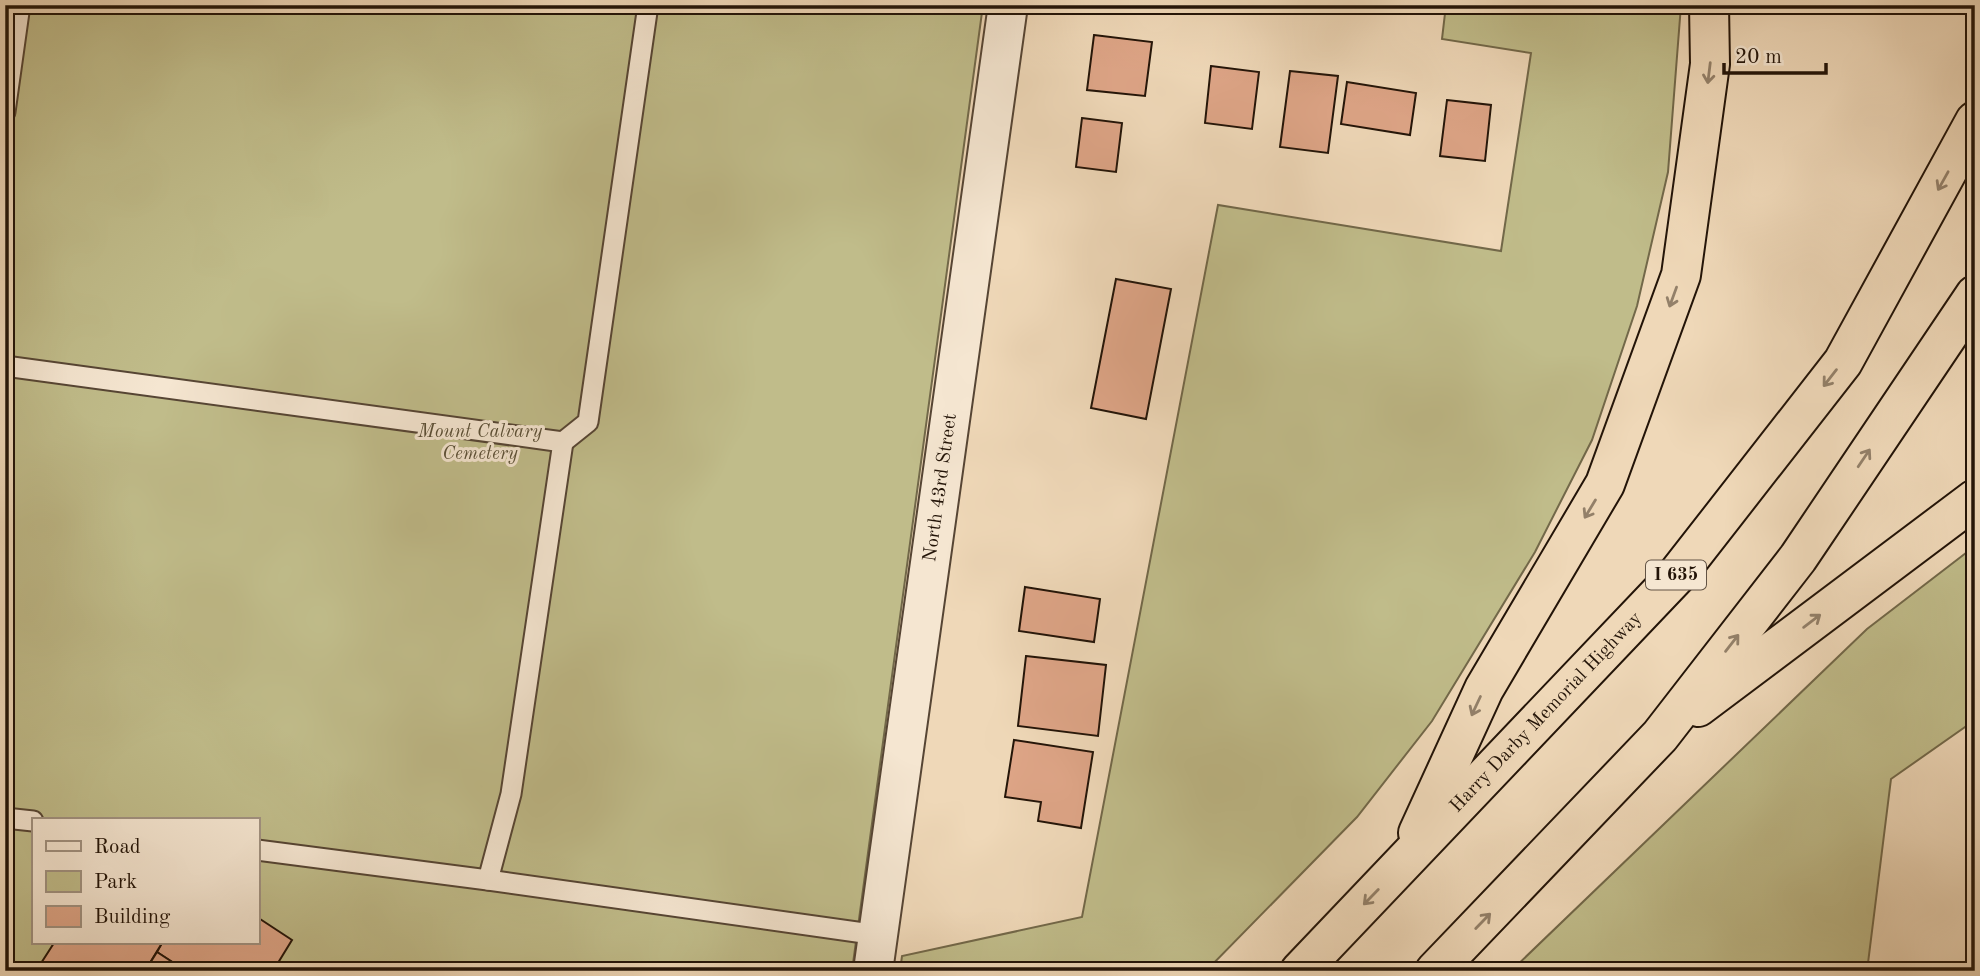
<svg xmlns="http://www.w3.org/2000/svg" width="1980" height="976" font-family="'Old Standard TT',serif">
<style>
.green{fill:#c0bc8a;stroke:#726849;stroke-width:2;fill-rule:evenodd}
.building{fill:#dea587;stroke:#231408;stroke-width:2}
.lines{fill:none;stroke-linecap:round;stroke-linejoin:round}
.lane-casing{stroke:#564534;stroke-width:23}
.street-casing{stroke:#564534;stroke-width:42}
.highway-casing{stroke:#231408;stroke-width:42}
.lane{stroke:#f5e6d1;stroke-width:19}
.street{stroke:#f5e6d1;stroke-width:38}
.highway{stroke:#efd8b8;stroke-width:38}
.oneway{stroke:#938069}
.labels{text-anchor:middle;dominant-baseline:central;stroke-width:6;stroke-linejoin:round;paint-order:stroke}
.shield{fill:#f5e6d1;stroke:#625344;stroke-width:2}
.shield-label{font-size:18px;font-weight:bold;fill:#231408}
.park-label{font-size:19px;font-style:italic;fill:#5a4f36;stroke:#f5e6d1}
.street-label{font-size:19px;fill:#231408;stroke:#f5e6d1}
</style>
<rect width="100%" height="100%" fill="#efd8b8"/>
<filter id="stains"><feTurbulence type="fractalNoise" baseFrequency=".00286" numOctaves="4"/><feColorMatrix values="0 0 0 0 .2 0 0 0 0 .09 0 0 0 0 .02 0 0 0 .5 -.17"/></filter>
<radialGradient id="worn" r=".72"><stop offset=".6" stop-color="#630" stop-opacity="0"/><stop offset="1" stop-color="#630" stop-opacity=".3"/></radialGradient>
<g class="green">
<path d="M5,5H983L852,971H5ZM33,820H257V943H33Z"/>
<polygon points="1446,5 1681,5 1668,172 1637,306 1592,440 1535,552 1432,721 1357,817 1206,971 900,971 902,956 1082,917 1218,205 1501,251 1531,53 1442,39"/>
<polygon points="1975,546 1975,720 1891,779 1867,971 1511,971 1867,629"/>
</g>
<g class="building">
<polygon points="1094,35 1152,42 1145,96 1087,90"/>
<polygon points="1211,66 1259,72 1252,129 1205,123"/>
<polygon points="1290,71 1338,76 1328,153 1280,147"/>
<polygon points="1347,82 1416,93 1410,135 1341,124"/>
<polygon points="1447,100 1491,105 1485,161 1440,156"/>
<polygon points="1082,118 1122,123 1116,172 1076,167"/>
<polygon points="1116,279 1171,289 1146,419 1091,408"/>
<polygon points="1025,587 1100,599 1094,642 1019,631"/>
<polygon points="1026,656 1106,665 1098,736 1018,726"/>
<polygon points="1014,740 1093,752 1081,828 1038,821 1041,802 1005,797"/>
<polygon points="257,917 292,940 273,971 186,971 157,952 162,943 257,943"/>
<polygon points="54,943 162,943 145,971 36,971"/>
<polygon points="157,952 186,971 145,971"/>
</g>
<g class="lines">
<g class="lane-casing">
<g id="lane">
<polyline points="5,112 20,5"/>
<polyline points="5,366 563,442 588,422 648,5"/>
<polyline points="5,818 33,821"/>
<polyline points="257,850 488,880 878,935"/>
<polyline points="488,880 511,794 563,442"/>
</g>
</g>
<g class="street-casing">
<g id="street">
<path id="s1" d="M873,971L1008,5"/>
</g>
</g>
<g class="highway-casing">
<g id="highway">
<polyline points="1698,707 1975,499"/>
<polyline points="1418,833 1484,689 1605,484 1681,275 1710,64 1709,5"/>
<path id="s2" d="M1300,971L1676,576L1843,362L1975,121"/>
<polyline points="1435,971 1660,736 1798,558 1975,295"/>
</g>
</g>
<use href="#lane" class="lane"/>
<use href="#street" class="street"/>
<use href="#highway" class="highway"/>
</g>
<defs><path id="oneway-shaft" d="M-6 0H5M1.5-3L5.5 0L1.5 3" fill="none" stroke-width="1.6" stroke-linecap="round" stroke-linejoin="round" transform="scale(1.75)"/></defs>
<g class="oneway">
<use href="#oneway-shaft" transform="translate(1709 73) rotate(97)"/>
<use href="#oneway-shaft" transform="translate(1943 181) rotate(119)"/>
<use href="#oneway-shaft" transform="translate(1673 297) rotate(110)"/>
<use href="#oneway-shaft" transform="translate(1830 378) rotate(128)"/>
<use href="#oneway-shaft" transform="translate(1864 458) rotate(-56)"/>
<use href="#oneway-shaft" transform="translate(1590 509) rotate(121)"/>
<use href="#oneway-shaft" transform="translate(1812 621) rotate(-37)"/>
<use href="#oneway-shaft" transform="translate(1732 643) rotate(-52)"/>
<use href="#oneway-shaft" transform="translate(1476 706) rotate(115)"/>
<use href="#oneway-shaft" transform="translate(1371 897) rotate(134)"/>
<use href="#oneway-shaft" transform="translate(1483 921) rotate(-46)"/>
</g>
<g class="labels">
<rect class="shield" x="1646" y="560.5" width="60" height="29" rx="5"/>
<g class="shield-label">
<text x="1676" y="575">I 635</text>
</g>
<g class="park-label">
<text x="480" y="432">Mount Calvary<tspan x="480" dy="22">Cemetery</tspan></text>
</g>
<g class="street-label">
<text stroke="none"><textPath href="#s1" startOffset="488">North 43rd Street</textPath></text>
<text stroke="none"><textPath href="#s2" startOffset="357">Harry Darby Memorial Highway</textPath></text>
</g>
</g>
<rect width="1980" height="976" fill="none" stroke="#efd8b8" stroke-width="28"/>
<rect x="7" y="7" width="1966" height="962" fill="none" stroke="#231408" stroke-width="3.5"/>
<rect x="14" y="14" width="1952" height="948" fill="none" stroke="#231408" stroke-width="2"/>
<rect x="32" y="818" width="228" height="126" fill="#f5e6d1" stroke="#a19281" stroke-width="2"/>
<rect x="46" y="841" width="35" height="10" fill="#f5e6d1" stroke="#a19281" stroke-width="2"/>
<text x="94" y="853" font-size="21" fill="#231408">Road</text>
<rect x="46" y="871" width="35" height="21" fill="#c0bc8a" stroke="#a19281" stroke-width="2"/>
<text x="94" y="888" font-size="21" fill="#231408">Park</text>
<rect x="46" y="906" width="35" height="21" fill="#dea587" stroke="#a19281" stroke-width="2"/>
<text x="94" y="923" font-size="21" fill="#231408">Building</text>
<path d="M1724 63v10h102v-10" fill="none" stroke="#231408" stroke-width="3.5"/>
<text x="1735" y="63" font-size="21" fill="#231408" stroke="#f5e6d1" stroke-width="5" paint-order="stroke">20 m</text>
<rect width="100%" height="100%" filter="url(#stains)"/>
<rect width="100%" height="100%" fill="url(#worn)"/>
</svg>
